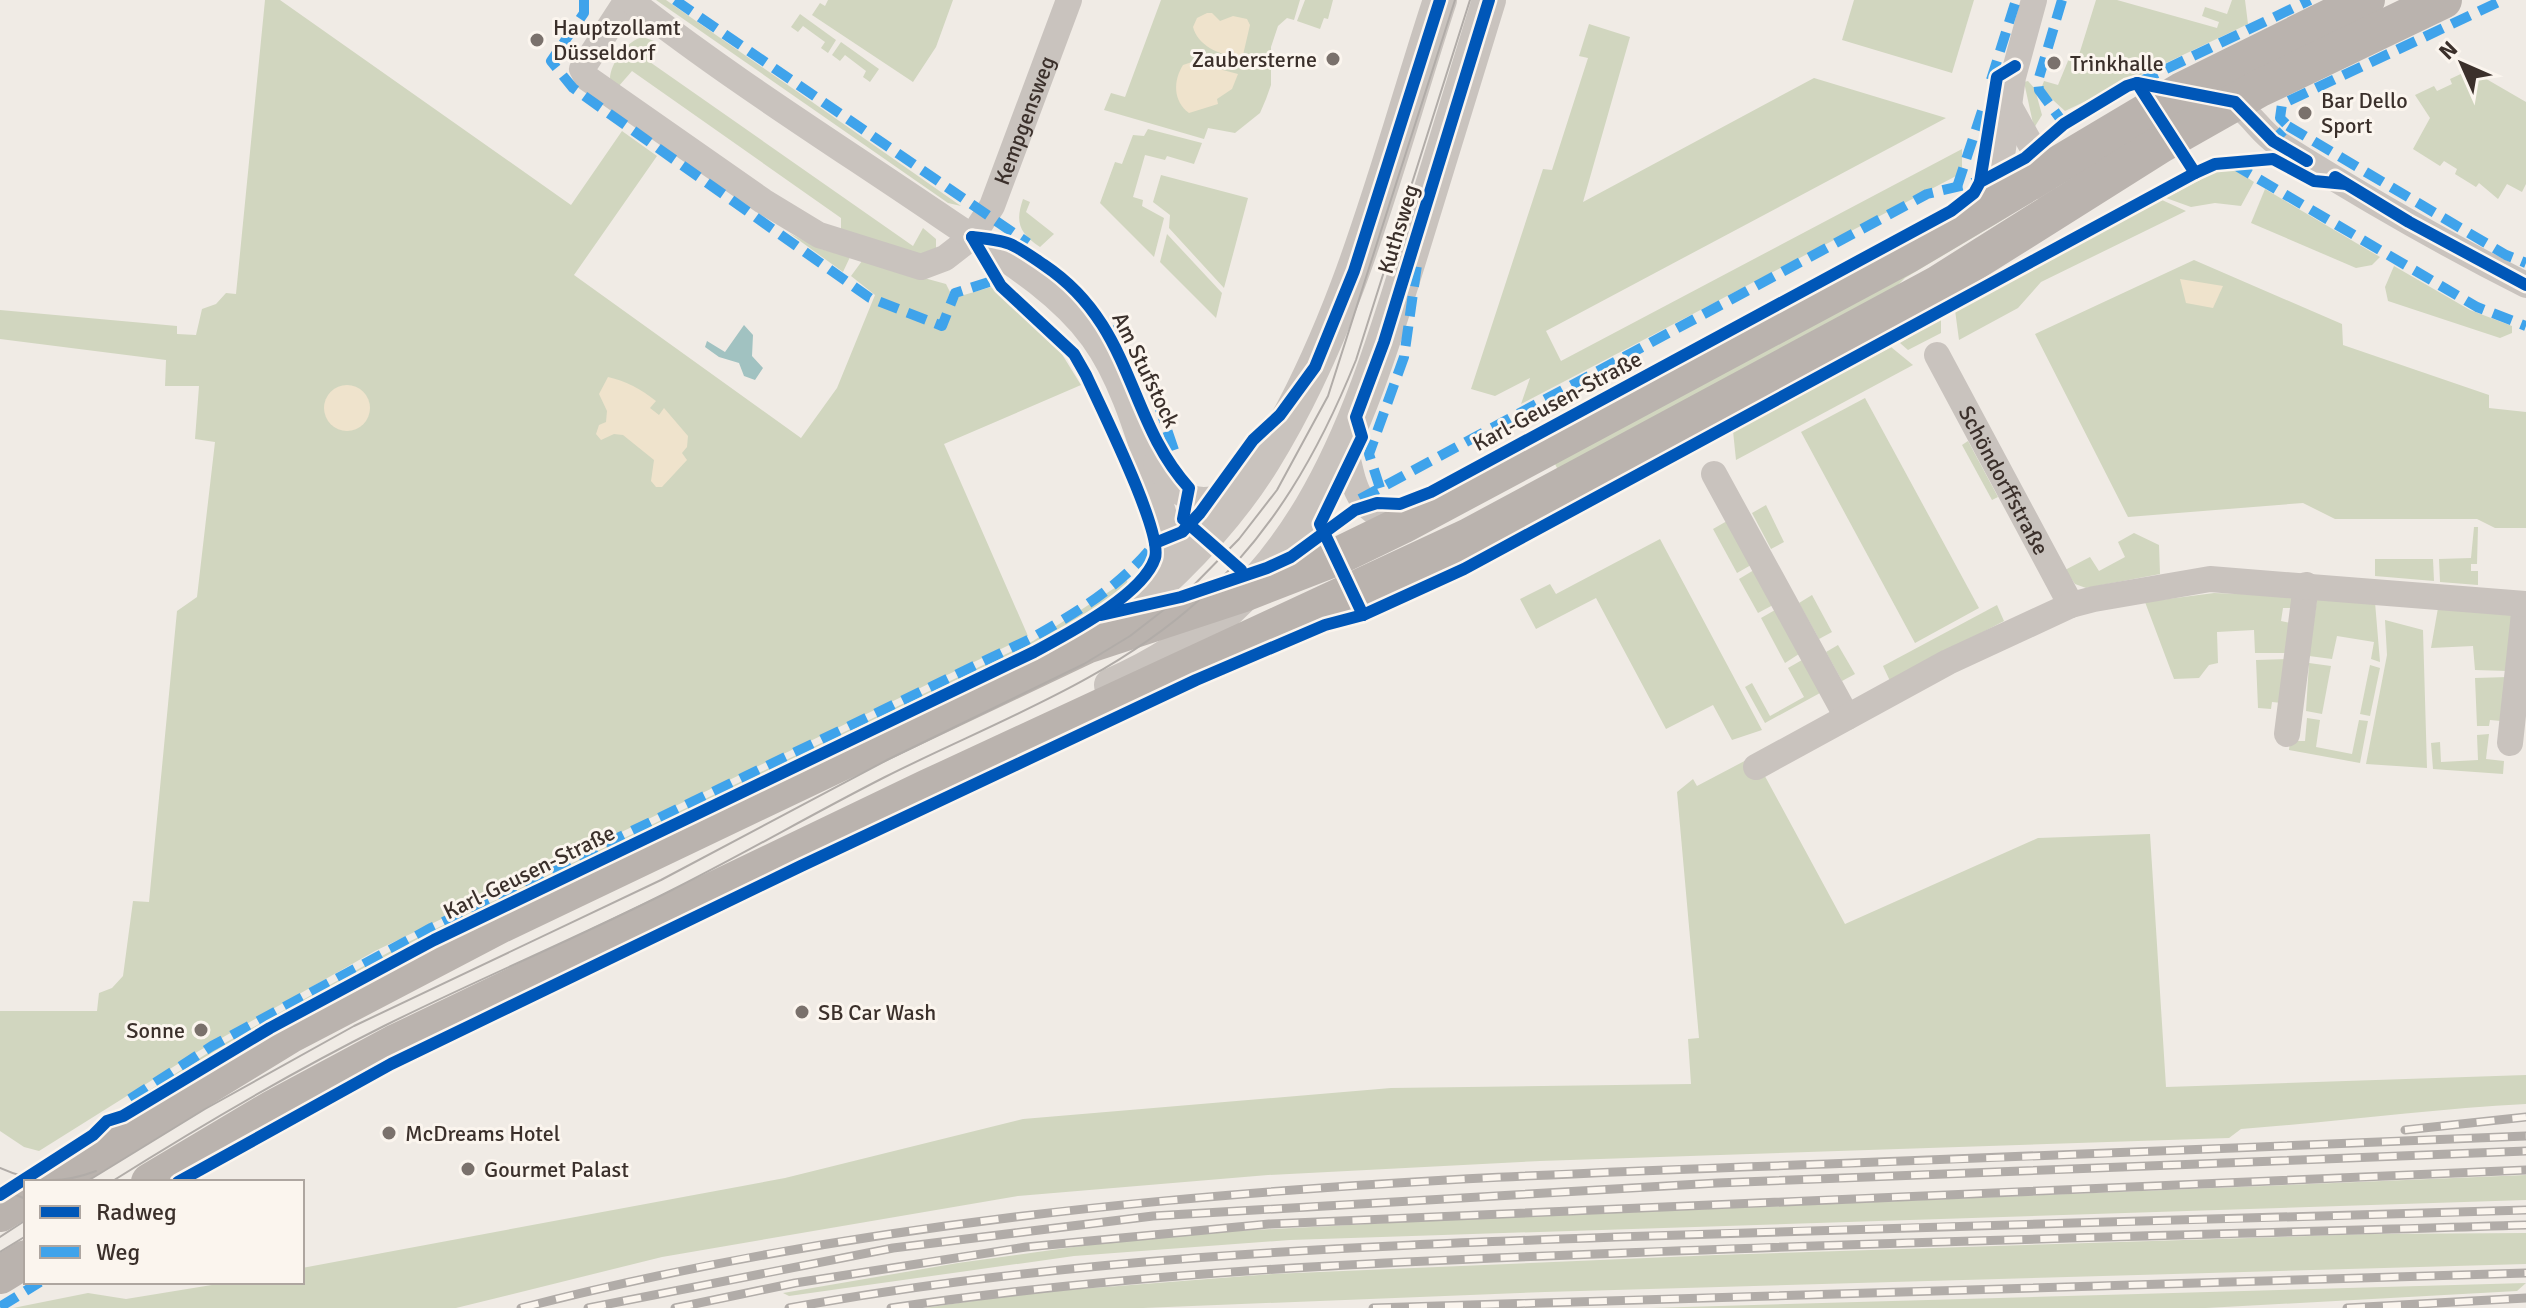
<svg xmlns="http://www.w3.org/2000/svg" width="2526" height="1308" font-family="Signika,sans-serif">
<style>
.green{fill:#d1d6bf}
.sand{fill:#efe3cc}
.water{fill:#a1c2c1}
.lines{fill:none;stroke-linecap:round;stroke-linejoin:round}
.minor{stroke:#c9c3be;stroke-width:26}
.tertiary{stroke:#c9c3be;stroke-width:34}
.secondary{stroke:#bab3ae;stroke-width:38}
.tram{stroke:#b1aca8;stroke-width:2}
.rail-casing{stroke:#b1aca8;stroke-width:9}
.rail{stroke:#fbf5ee;stroke-width:6;stroke-dasharray:18;stroke-linecap:butt}
.quiet{stroke:#3fa3eb;stroke-width:10;stroke-dasharray:20 10;stroke-linecap:butt}
.cycleway-casing{stroke:#fbf5ee;stroke-width:17}
.cycleway{stroke:#0057b8;stroke-width:12}
.poi-dot{fill:#7a716c;stroke:#fbf5ee;stroke-width:3}
.labels{text-anchor:middle;dominant-baseline:central;stroke-width:6;stroke-linejoin:round;paint-order:stroke}
.poi-label{font-size:22px;fill:#3b302b;stroke:#fbf5ee;text-anchor:start}
.street-label{font-size:22px;fill:#3b302b;stroke:#fbf5ee}
</style>
<rect width="100%" height="100%" fill="#f0ebe5"/>
<g class="green">
<polygon points="265,0 280,0 571,205 622,131 657,156 574,275 801,438 837,388 875,295 851,276 862,261 946,284 950,292 947,300 991,287 1060,351 1081,385 944,444 1028,636 375,951 197,1052 39,1151 24,1147 0,1131 0,1011 97,1011 99,993 112,988 123,976 133,901 149,902 177,611 197,597 215,442 195,439 199,386 165,386 166,360 0,339 0,310 177,326 177,334 196,335 202,309 216,304 226,293 236,294"/>
<polygon points="656,0 666,0 961,206 948,203"/>
<polygon points="828,0 953,0 936,47 913,82 812,15 820,3 825,6"/>
<polygon points="1161,0 1300,0 1294,20 1287,18 1278,26 1271,47 1271,85 1266,99 1260,113 1235,133 1208,128 1204,139 1104,110 1111,93 1125,97"/>
<polygon points="1305,0 1333,0 1328,19 1324,18 1320,29 1297,21"/>
<polygon points="1854,0 1974,0 1952,73 1842,40"/>
<polygon points="2096,0 2117,0 2217,28 2219,22 2202,16 2205,7 2227,14 2232,0 2245,0 2248,24 2065,111 2041,89 2044,81 2058,85 2070,56 2078,58"/>
<polygon points="800,14 836,40 828,53 821,48 825,42 803,26 798,32 791,27"/>
<polygon points="1589,24 1630,37 1583,202 1814,78 1946,118 1546,331 1561,361 1962,149 1962,169 1958,175 1521,404 1530,378 1495,396 1471,389 1543,169 1552,170 1588,58 1579,56"/>
<path d="M643,37L654,41L647,60L913,246L923,228L936,239V250L924,256L841,230V218L632,71L618,87L610,79C610,64 627,40 643,37Z"/>
<polygon points="841,42 879,69 870,82 863,77 866,71 845,55 840,61 832,55"/>
<polygon points="2465,72 2473,78 2476,73 2526,102 2526,184 2522,192 2507,184 2498,199 2479,183 2476,187 2455,174 2457,169 2444,161 2440,166 2413,149 2430,118 2415,95 2434,86 2437,91 2452,84 2450,79"/>
<polygon points="2028,81 2035,89 2042,115 2034,128 2024,82"/>
<polygon points="1148,129 1202,143 1194,164 1167,156 1165,160 1145,155 1133,197 1143,200 1142,206 1164,218 1154,257 1100,203 1115,162 1122,164 1133,135 1144,136"/>
<polygon points="2228,165 2254,182 2241,206 2215,203 2191,207 2166,198"/>
<polygon points="1161,175 1248,198 1224,288 1169,228 1170,215 1153,202"/>
<polygon points="2265,189 2380,257 2372,265 2356,268 2251,223"/>
<path d="M1023,199L1030,202L1026,212L1054,234L1040,247C1019,233 1015,222 1023,199Z"/>
<polygon points="2162,200 2186,211 2041,282 2018,308 1959,340 1955,310"/>
<polygon points="2011,215 1905,278 1886,297 1558,470 1554,462"/>
<polygon points="789,233 821,249 850,257 843,272"/>
<polygon points="1167,234 1222,293 1216,318 1160,262"/>
<polygon points="2194,260 2342,324 2343,345 2489,395 2489,408 2526,412 2526,528 2495,528 2477,519 2335,519 2303,503 2128,517 2035,334"/>
<polygon points="2394,266 2470,310 2512,326 2512,333 2500,338 2388,301 2385,287"/>
<polygon points="1941,318 1941,333 1908,350 1900,343"/>
<polygon points="1891,347 1913,365 1736,460 1733,431"/>
<polygon points="1865,398 1979,608 1915,643 1801,432"/>
<polygon points="1968,441 1998,497 1992,500 1962,445"/>
<polygon points="1766,505 1784,542 1771,549 1752,513"/>
<polygon points="1727,521 1751,565 1737,573 1713,529"/>
<polygon points="2474,527 2478,527 2477,564 2471,564 2471,571 2478,571 2478,585 2440,582 2439,559 2471,558"/>
<polygon points="2134,533 2159,545 2160,574 2086,588 2075,584 2065,570 2090,557 2099,571 2125,557 2118,542"/>
<polygon points="1660,539 1762,730 1732,740 1713,705 1666,729 1596,598 1536,629 1520,599 1550,584 1556,594"/>
<polygon points="2375,559 2433,559 2434,581 2375,576"/>
<polygon points="1754,570 1773,605 1758,613 1739,579"/>
<polygon points="1127,580 1128,586 1050,641 451,928 323,995 123,1113 109,1116 214,1049 400,946 1033,641"/>
<polygon points="2214,593 2292,596 2292,608 2283,608 2281,621 2290,623 2289,653 2255,653 2254,630 2217,632 2218,663 2209,665 2199,678 2174,679 2145,602"/>
<polygon points="1812,595 1832,632 1819,639 1799,603"/>
<polygon points="2317,599 2375,602 2380,662 2371,659 2374,642 2337,636 2332,659 2309,656"/>
<polygon points="1997,605 2004,621 1890,681 1883,666"/>
<polygon points="2438,608 2513,614 2507,671 2475,670 2473,646 2431,648"/>
<polygon points="1775,610 1799,654 1785,663 1761,618"/>
<polygon points="2385,620 2423,630 2427,768 2366,764 2387,655"/>
<polygon points="1838,645 1855,674 1842,681 1826,652"/>
<polygon points="2288,659 2282,703 2272,702 2271,709 2258,708 2256,660"/>
<polygon points="1802,660 1820,693 1765,723 1745,687 1752,683 1770,716 1804,697 1788,668"/>
<polygon points="2309,663 2331,666 2322,714 2306,711"/>
<polygon points="2370,665 2380,668 2370,716 2360,714"/>
<polygon points="2508,677 2501,721 2490,720 2489,726 2477,726 2475,678"/>
<polygon points="2307,718 2320,720 2316,747 2352,754 2359,720 2368,721 2360,763 2289,750 2290,741 2305,741"/>
<polygon points="2489,734 2486,759 2504,761 2503,774 2433,769 2431,743 2440,742 2441,762 2478,760 2477,735"/>
<path d="M1754,756L1845,924L2038,838L2150,834L2166,1087L2526,1075V1104C2430,1109 2336,1122 2241,1129L2229,1138L1540,1161L1268,1175L1018,1196L662,1257L456,1308H13L88,1293L126,1299L230,1282H302V1268L785,1178L1023,1119L1391,1088L1691,1084L1688,1039L1699,1038L1677,792L1693,779L1697,786Z"/>
<polygon points="2526,1175 2526,1200 1290,1240 1074,1256 789,1296 783,1293 958,1263 1160,1235 1443,1220"/>
<polygon points="2526,1233 2526,1264 1545,1292 1143,1308 924,1308 1029,1293 1273,1274 1717,1255 2370,1234"/>
<polygon points="2526,1283 2517,1291 2206,1308 1649,1308"/>
</g>
<g class="sand">
<path d="M1207,13H1212L1220,21L1233,16L1247,19L1250,25L1243,55C1224,58 1198,47 1193,27L1197,18Z"/>
<path d="M1192,62L1238,74L1232,89L1217,99L1218,104L1189,113C1173,101 1173,81 1183,65Z"/>
<polygon points="2180,279 2223,286 2213,308 2186,303"/>
<path d="M608,377C626,381 641,389 656,401L650,408L659,415L664,408L688,436L687,447L682,453L687,460L662,487H656L651,481L654,460L623,435L614,434L601,440L596,434L599,425L606,422L607,411L599,394Z"/>
<circle cx="347" cy="408" r="23"/>
</g>
<polygon class="water" points="744,325 753,335 752,356 763,368 755,380 744,376 739,363 719,357 705,347 707,341 725,352"/>
<g class="lines">
<g class="minor">
<path id="s1" d="M627,0L582,69L587,78L763,201L819,235L921,267L945,258L972,237L992,206L1069,0"/>
<path d="M630,0C728,77 835,144 938,214C990,250 1055,286 1093,338C1120,375 1136,427 1150,471C1164,516 1176,534 1161,582"/>
<path d="M2221,99C2247,104 2256,129 2277,143C2358,194 2441,242 2526,285"/>
<polyline points="2011,109 2046,172 2043,187"/>
<polyline points="1980,211 2000,170 2013,77 2034,0"/>
<path id="s2" d="M1937,355L2071,605"/>
<path d="M1345,447C1355,490 1356,510 1402,525"/>
<path d="M1156,463C1181,503 1197,507 1242,492"/>
<polyline points="1714,474 1847,717"/>
<polyline points="2287,734 2306,585"/>
<polyline points="2510,743 2525,604"/>
<polyline points="1756,767 1948,662 2071,605 2094,599 2210,579 2526,604"/>
</g>
<g class="tertiary">
<path d="M1093,640C1158,590 1221,530 1264,460C1351,320 1389,155 1440,0"/>
<path d="M1111,685C1301,602 1355,436 1411,254C1437,170 1463,85 1489,0"/>
</g>
<g class="secondary">
<polyline points="49,1182 289,1035 501,924 1086,645 1241,594 1336,557 1402,525 1908,254 2182,91 2366,0"/>
<polyline points="150,1182 271,1110 394,1044 928,788 1469,537 1937,285 2161,144 2258,89 2443,0"/>
<polyline points="0,1213 26,1197"/>
<polyline points="0,1275 26,1259"/>
</g>
<g class="tram">
<path d="M0,1168C33,1183 62,1184 96,1171"/>
<polyline points="86,1182 205,1109 354,1026 661,880 889,759 1084,664 1130,636 1188,591 1239,539 1277,490 1328,396 1455,0"/>
<path d="M111,1182C200,1126 290,1073 384,1026C478,979 575,939 668,892C742,855 812,814 885,777C992,723 1108,682 1198,601C1273,533 1319,452 1356,360L1470,0"/>
<polyline points="0,1189 26,1199"/>
<polyline points="0,1237 26,1220"/>
<polyline points="0,1252 26,1236"/>
</g>
<g class="rail-casing">
<g id="rail">
<polyline points="2405,1130 2526,1117"/>
<path d="M521,1308C947,1198 1389,1179 1827,1164C2060,1156 2293,1145 2526,1136"/>
<polyline points="588,1308 893,1248 1153,1216 1717,1183 2526,1151"/>
<polyline points="675,1308 795,1283 1026,1247 1269,1224 2526,1170"/>
<path d="M789,1308C1062,1258 1339,1247 1616,1237C1919,1226 2223,1220 2526,1210"/>
<path d="M891,1308C1125,1273 1360,1263 1596,1254C1906,1241 2216,1235 2526,1225"/>
<polyline points="1373,1308 2526,1273"/>
<polyline points="2347,1308 2526,1298"/>
</g>
</g>
<use href="#rail" class="rail"/>
<g class="quiet">
<polyline points="584,0 584,13 551,61 573,88 870,298 942,326 955,293 989,282 1001,286"/>
<polyline points="675,0 1028,243"/>
<polyline points="2062,0 2038,81 2039,90 2064,124"/>
<polyline points="1991,80 2016,0"/>
<polyline points="2139,82 2310,0"/>
<polyline points="2288,126 2506,255 2526,263"/>
<polyline points="2269,145 2288,126 2280,118 2282,104 2503,0"/>
<polyline points="2233,164 2477,307 2526,326"/>
<polyline points="1957,187 1982,111"/>
<polyline points="1114,325 1148,374 1175,453"/>
<polyline points="1380,488 1369,454 1404,357 1417,265"/>
<polyline points="1360,499 1927,194 1981,181"/>
<path d="M130,1099L212,1046L431,928L1030,639C1074,614 1118,588 1151,548"/>
<polyline points="0,1307 40,1282"/>
</g>
<g class="cycleway-casing">
<g id="cycleway">
<polyline points="2137,83 2195,173"/>
<polyline points="2335,177 2409,222 2526,285"/>
<polyline points="1980,182 1997,77 2015,66"/>
<path d="M972,237C1011,241 1012,243 1044,265C1135,326 1126,419 1189,488L1183,519L1241,570"/>
<polyline points="1155,543 1182,532 1200,513 1253,440 1280,415 1315,367 1354,271 1440,0"/>
<polyline points="1101,615 1181,597 1267,568 1291,557 1355,510 1377,503 1400,504 1431,492 1951,211 1974,193 1980,182 2025,158 2064,124 2127,86 2137,83 2235,102 2273,141 2307,161"/>
<polyline points="1363,615 1320,524 1362,437 1356,417 1384,342 1489,0"/>
<polyline points="178,1182 391,1064 801,866 1196,680 1325,625 1363,615 1464,569 2195,173 2215,164 2273,159 2314,181 2346,184"/>
<path d="M0,1195L93,1135L107,1121L123,1116L270,1028L434,940L1034,652C1067,634 1143,595 1155,558C1163,532 1100,406 1086,375L1074,354L1001,286L972,237"/>
</g>
</g>
<use href="#cycleway" class="cycleway"/>
</g>
<g class="poi-dot">
<circle cx="537" cy="40" r="8"/>
<circle cx="1333" cy="59" r="8"/>
<circle cx="2054" cy="63" r="8"/>
<circle cx="2305" cy="113" r="8"/>
<circle cx="802" cy="1012" r="8"/>
<circle cx="201" cy="1030" r="8"/>
<circle cx="389" cy="1133" r="8"/>
<circle cx="468" cy="1169" r="8"/>
</g>
<g class="labels">
<g class="poi-label">
<text x="553" y="27">Hauptzollamt<tspan x="553" dy="25">Düsseldorf</tspan></text>
<text x="1317" y="59" text-anchor="end">Zaubersterne</text>
<text x="2070" y="63">Trinkhalle</text>
<text x="2321" y="100">Bar Dello<tspan x="2321" dy="25">Sport</tspan></text>
<text x="818" y="1012">SB Car Wash</text>
<text x="185" y="1030" text-anchor="end">Sonne</text>
<text x="405" y="1133">McDreams Hotel</text>
<text x="484" y="1169">Gourmet Palast</text>
</g>
<g class="street-label">
<text stroke="none"><textPath href="#s1" startOffset="668">Kempgensweg</textPath></text>
<text transform="translate(1398 229) rotate(-73)">Kuthsweg</text>
<text transform="translate(1146 370) rotate(64)">Am Stufstock</text>
<text transform="translate(1557 401) rotate(-28)">Karl-Geusen-Straße</text>
<text stroke="none"><textPath href="#s2" startOffset="142">Schöndorffstraße</textPath></text>
<text transform="translate(529 872) rotate(-26)">Karl-Geusen-Straße</text>
</g>
</g>
<rect x="24" y="1180" width="280" height="104" fill="#fbf5ee" stroke="#aea6a0" stroke-width="2"/>
<rect x="40" y="1206" width="40" height="12" fill="#0057b8" stroke="#aea6a0" stroke-width="2"/>
<text x="96" y="1220" font-size="24" fill="#3b302b">Radweg</text>
<rect x="40" y="1246" width="40" height="12" fill="#3fa3eb" stroke="#aea6a0" stroke-width="2"/>
<text x="96" y="1260" font-size="24" fill="#3b302b">Weg</text>
<g transform="translate(2462 64) rotate(315)" stroke="#fbf5ee" stroke-width="6" paint-order="stroke">
<path d="M0-6L14 30L0 20L-14 30Z" fill="#3b302b"/>
<text y="-12" font-size="22" font-weight="bold" text-anchor="middle" fill="#3b302b">N</text>
</g>
</svg>
